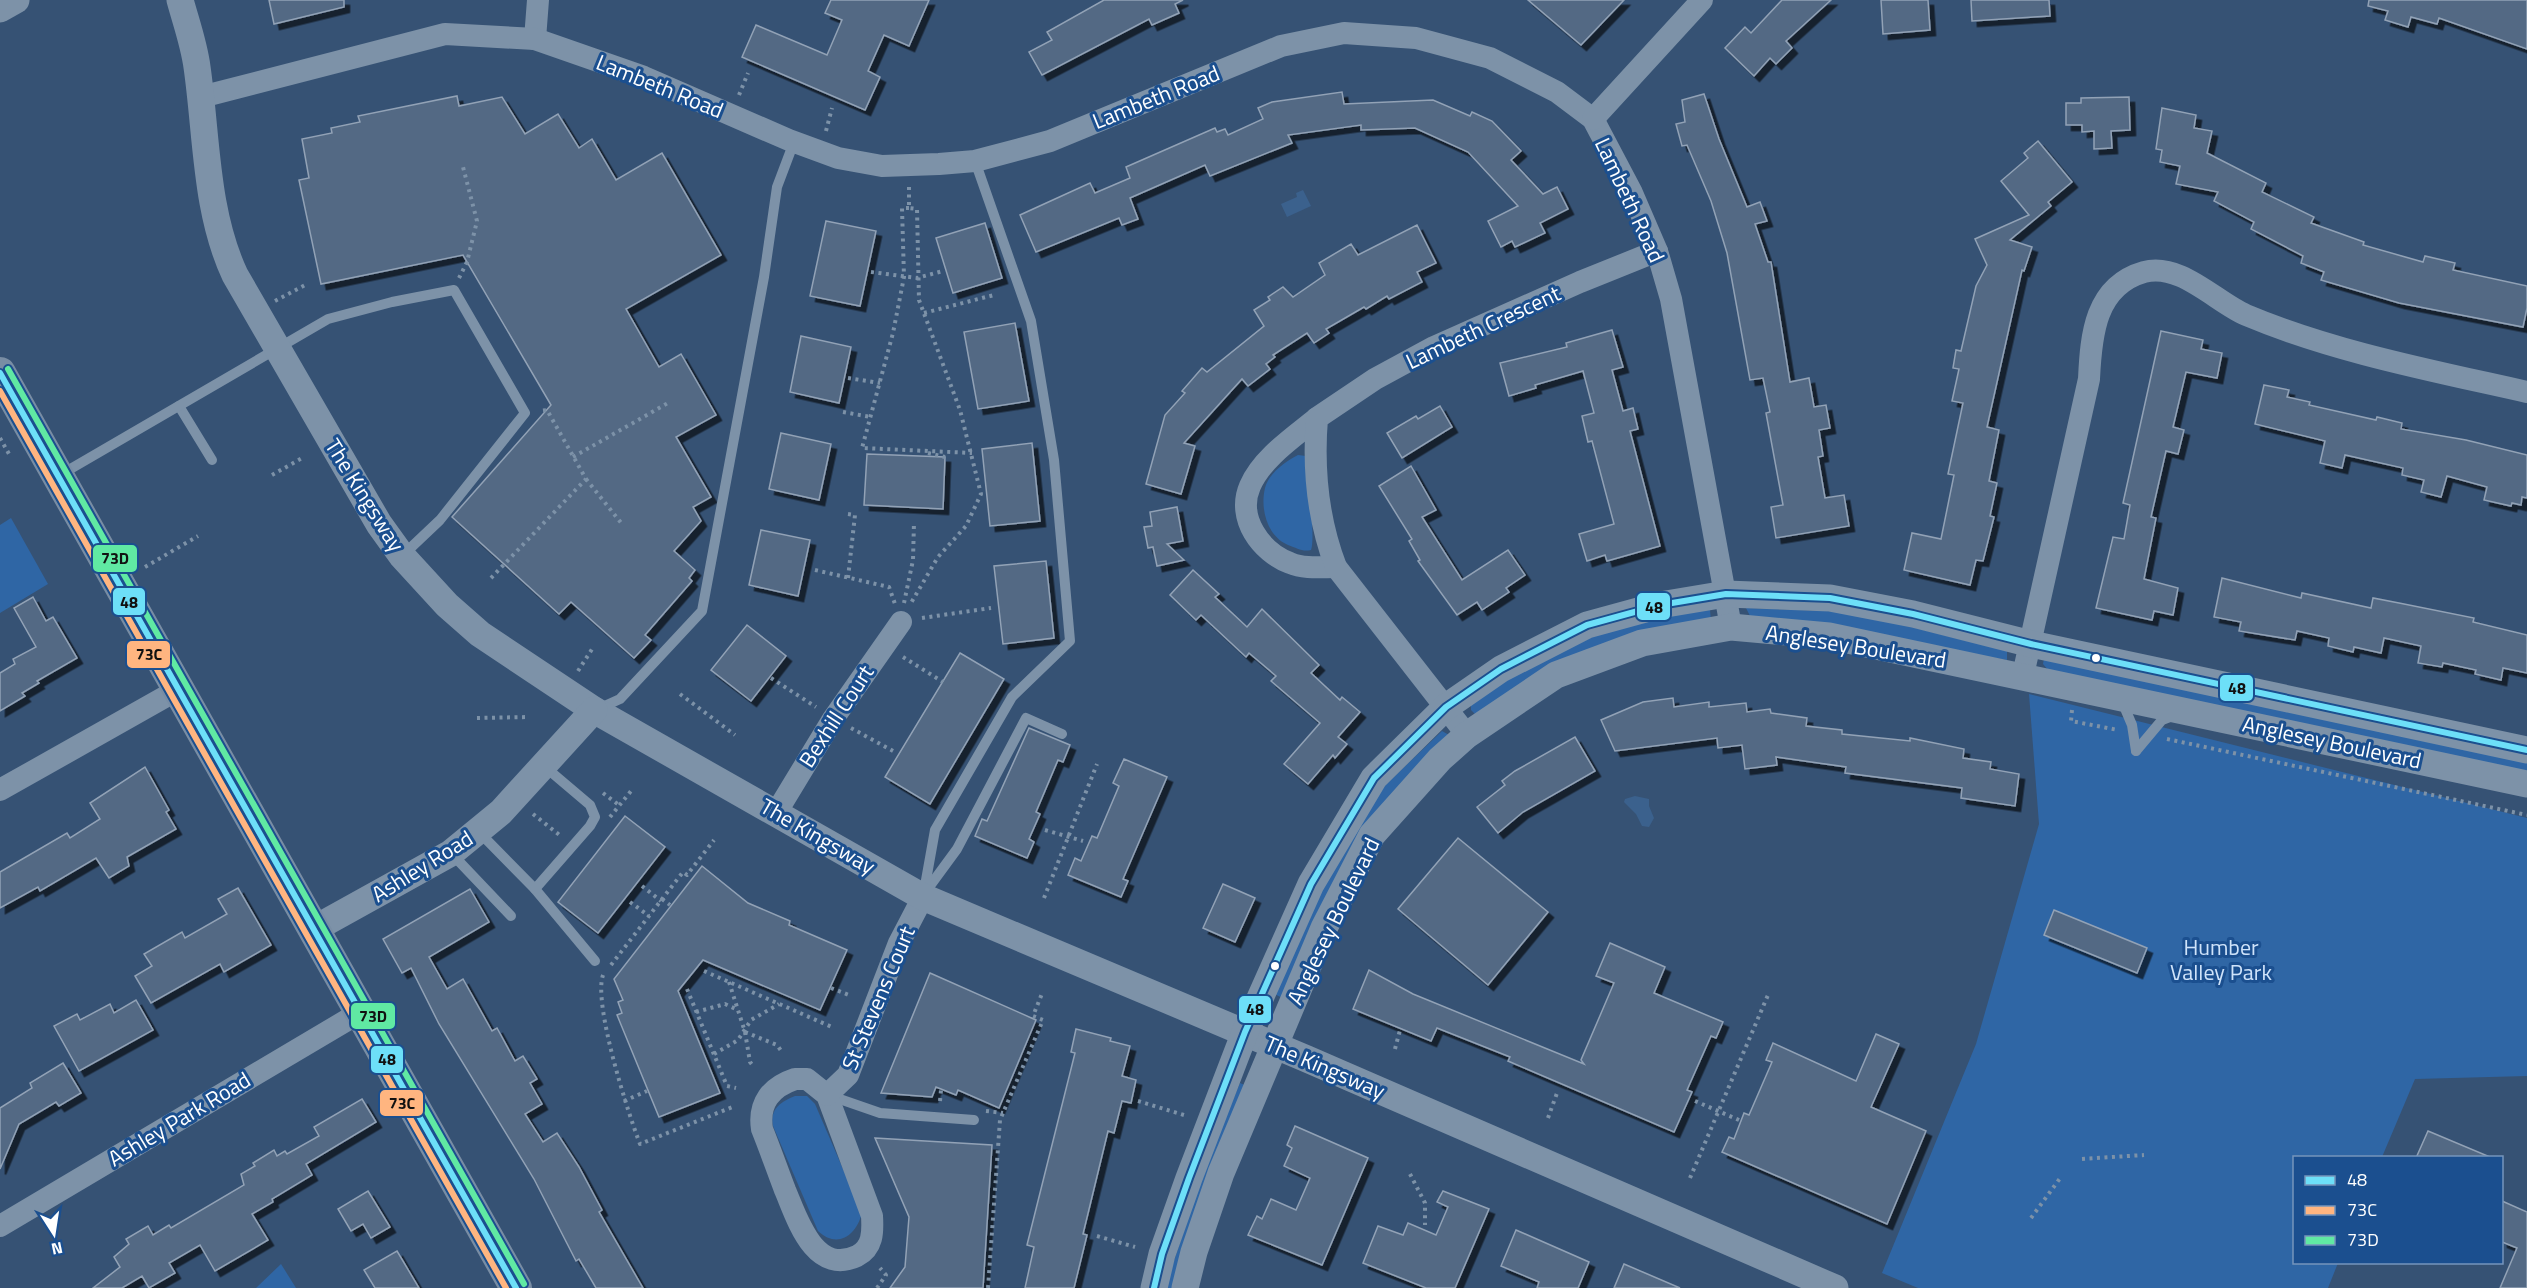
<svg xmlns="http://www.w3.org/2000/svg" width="2527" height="1288" font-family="'Titillium Web',sans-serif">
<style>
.green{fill:#2f66a5}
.water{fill:#3b618d}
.building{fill:#526984;stroke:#92a2b6;stroke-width:1.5;filter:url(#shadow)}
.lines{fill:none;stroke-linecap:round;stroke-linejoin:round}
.path{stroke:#7d92a8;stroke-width:4;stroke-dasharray:3 4.5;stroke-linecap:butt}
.service{stroke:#7d92a8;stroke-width:10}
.minor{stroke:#7d92a8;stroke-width:22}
.tertiary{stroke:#7d92a8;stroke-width:27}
.secondary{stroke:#798da4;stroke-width:32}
.bus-1-casing{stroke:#1b4f8f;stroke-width:10}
.bus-2-casing{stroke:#1b4f8f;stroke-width:10}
.bus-3-casing{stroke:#1b4f8f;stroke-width:10}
.bus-1{stroke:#6ddff8;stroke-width:6}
.bus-2{stroke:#ffb580;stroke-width:6}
.bus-3{stroke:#60e9a3;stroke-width:6}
.bus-dot{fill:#fff;stroke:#1b4f8f;stroke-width:2}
.labels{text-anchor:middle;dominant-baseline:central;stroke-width:6;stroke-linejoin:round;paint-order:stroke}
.street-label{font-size:22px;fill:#fff;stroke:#1b4f8f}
.park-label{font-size:22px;fill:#cfe3fa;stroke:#1b4f8f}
.line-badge{stroke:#1b4f8f;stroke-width:2}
.pale-badge-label{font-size:16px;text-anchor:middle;font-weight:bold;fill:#111}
</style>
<defs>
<filter id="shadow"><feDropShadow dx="5.5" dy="5.5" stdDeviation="0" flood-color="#0009"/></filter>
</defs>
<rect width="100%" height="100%" fill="#365274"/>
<g class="green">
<path d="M1298,455L1306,456C1307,476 1316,536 1311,550C1302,552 1297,548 1288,545C1267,536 1260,509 1265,488C1269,473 1285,462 1298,455Z"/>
<polygon points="11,518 48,584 0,613 0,525"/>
<polygon points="1704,607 1710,610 1711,621 1475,714 1471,710 1471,704 1510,677 1602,632"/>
<polygon points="1746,608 1852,612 2007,651 2007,660 1750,616"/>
<polygon points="2044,659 2527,760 2527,779 2049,671 2043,664"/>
<polygon points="2029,694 2527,818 2527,1076 2415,1079 2382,1157 2294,1158 2294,1262 2338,1263 2328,1288 1918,1288 1882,1273 1976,1044 2039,824"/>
<polygon points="1442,731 1449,735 1287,1000 1270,992 1282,961 1377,793"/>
<polygon points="1240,1083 1249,1087 1176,1288 1165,1288 1207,1161"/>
<path d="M795,1096H807L815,1104L862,1213C856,1236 837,1249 818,1231L773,1126C769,1109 782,1101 795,1096Z"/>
<polygon points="281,1264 296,1288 256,1288"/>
</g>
<g class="water">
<polygon points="1303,190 1311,206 1287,217 1281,204 1297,197 1296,193"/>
<polygon points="1635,796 1649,799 1649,806 1654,818 1649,827 1642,826 1636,814 1624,802 1625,799"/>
</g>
<g class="building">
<polygon points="269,0 344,0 344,7 274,24"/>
<polygon points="831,0 929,0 909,46 884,35 868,71 880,77 865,110 742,57 756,25 827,55 842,20 825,13"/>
<polygon points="1104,0 1183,0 1175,4 1179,13 1152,25 1149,19 1042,75 1029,52 1052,40 1047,32"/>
<polygon points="1528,0 1624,0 1581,45"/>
<polygon points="1782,0 1831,0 1786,41 1792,48 1776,64 1770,58 1754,76 1725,48 1745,27 1751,33"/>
<polygon points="1881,0 1928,0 1930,30 1883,34"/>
<polygon points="1971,0 2049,0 2050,16 1972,21"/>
<polygon points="2369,0 2527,0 2527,49 2439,18 2437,24 2411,17 2408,27 2385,20 2388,11 2368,6"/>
<polygon points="1342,92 1344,104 1433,100 1470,116 1472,112 1492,121 1521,151 1511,160 1543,194 1557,187 1568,209 1540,223 1545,233 1515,247 1512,241 1501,247 1488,221 1518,206 1468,152 1415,128 1361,130 1361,125 1288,135 1292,143 1210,176 1205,165 1130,198 1138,219 1122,225 1119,218 1036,252 1020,215 1090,183 1095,193 1130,178 1126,167 1215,128 1217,132 1225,129 1228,135 1263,119 1258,108 1272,102"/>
<polygon points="1704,94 1719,139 1747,207 1760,202 1767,221 1755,224 1768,262 1771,262 1790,382 1809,378 1814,407 1826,405 1830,428 1819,430 1823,456 1818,457 1825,498 1844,495 1849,526 1776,538 1771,507 1783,505 1766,413 1770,412 1763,378 1750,380 1727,253 1711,201 1687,145 1682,146 1676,124 1685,122 1682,100"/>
<polygon points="457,96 459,106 502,97 525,134 558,114 579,148 592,139 616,180 662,153 721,255 626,309 659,367 681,354 716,415 676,437 711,497 693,507 701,521 674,551 695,570 689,578 692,581 645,635 651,640 634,658 571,602 559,614 452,517 551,405 463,255 321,284 299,180 309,178 302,139 332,133 331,128 360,122 358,116"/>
<polygon points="2129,97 2130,130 2111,131 2112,148 2094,149 2094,131 2082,132 2082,125 2066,125 2066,103 2081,103 2081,98"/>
<polygon points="2162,108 2196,115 2194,128 2212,131 2207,153 2266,183 2262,192 2314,217 2311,223 2364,242 2363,245 2423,262 2425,256 2455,263 2453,270 2527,286 2527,308 2523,327 2399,303 2321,280 2324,272 2301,263 2303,256 2251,229 2254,222 2214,201 2218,192 2176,184 2180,166 2160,162 2162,150 2156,149"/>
<polygon points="2038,141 2072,182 2048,202 2051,206 2010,240 2032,247 2024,271 2022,270 1987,427 1999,430 1989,481 1997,483 1990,516 1994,517 1983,561 1976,560 1970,585 1904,570 1912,533 1941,539 1954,475 1948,474 1963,403 1952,401 1959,369 1953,368 1956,350 1961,351 1976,286 1987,265 1975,239 2029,215 2001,181 2028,158 2024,153"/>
<polygon points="826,221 876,231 860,306 810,296"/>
<polygon points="985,223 1002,278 953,293 936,238"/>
<polygon points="1417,225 1436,263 1417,272 1422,282 1389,299 1387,296 1366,309 1364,307 1326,329 1329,333 1314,343 1307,333 1273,355 1275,357 1266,364 1270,369 1248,386 1242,379 1184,443 1195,446 1181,494 1146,484 1165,415 1185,393 1182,391 1202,368 1207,372 1264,326 1254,310 1270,300 1268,297 1283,287 1293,297 1325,275 1319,263 1351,244 1358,255"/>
<polygon points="1015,323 1029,401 978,409 964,332"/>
<polygon points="1612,330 1623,367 1612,370 1623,411 1633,408 1638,429 1630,431 1660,546 1607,561 1605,555 1587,561 1579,534 1614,524 1592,441 1588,442 1582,416 1594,413 1583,371 1535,385 1536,388 1509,396 1500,363 1567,347 1566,343"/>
<polygon points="2161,331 2203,340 2201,349 2222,353 2217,378 2186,372 2173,427 2184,430 2178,454 2166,451 2151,517 2156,518 2144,579 2178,588 2173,615 2154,611 2152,620 2096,608 2113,537 2124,539 2130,505 2123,503"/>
<polygon points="801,336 851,347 839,403 790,392"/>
<polygon points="2264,385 2289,390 2287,397 2310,402 2309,405 2376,420 2377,417 2402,423 2401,429 2466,440 2527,455 2527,498 2522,497 2521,505 2512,503 2511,506 2484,500 2487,487 2447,476 2441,497 2421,492 2424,480 2402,475 2403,468 2345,455 2342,468 2320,463 2325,441 2255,424"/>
<polygon points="1440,406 1452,427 1402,458 1387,433 1416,416 1418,419"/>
<polygon points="781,433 831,444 819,500 769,489"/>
<polygon points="1032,443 1040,521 990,526 982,449"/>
<polygon points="867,454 945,457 943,509 864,505"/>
<polygon points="1411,466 1436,510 1422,517 1462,580 1508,550 1525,575 1506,588 1509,592 1482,610 1477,602 1457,615 1418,561 1420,560 1409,541 1412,539 1379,486"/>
<polygon points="1177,507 1183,541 1167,544 1184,560 1157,566 1153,547 1148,548 1144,527 1152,526 1150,512"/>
<polygon points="761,530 810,540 798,596 749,585"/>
<polygon points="1046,561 1054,638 1003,644 994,566"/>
<polygon points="1193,570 1219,594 1215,597 1247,627 1262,609 1319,665 1311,673 1340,700 1342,697 1360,712 1338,737 1347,744 1335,758 1333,755 1308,784 1284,764 1320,723 1271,681 1276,676 1249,653 1246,657 1201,615 1196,620 1170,595"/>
<polygon points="2222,578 2301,598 2302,593 2371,608 2373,598 2399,603 2474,618 2473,622 2527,635 2527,673 2503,668 2501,680 2475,674 2476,670 2443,663 2442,667 2418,663 2421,646 2384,638 2381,653 2354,647 2353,652 2328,646 2329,638 2297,631 2295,640 2239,631 2241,622 2214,617"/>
<polygon points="33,597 46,621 53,617 77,658 37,681 39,683 22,693 25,696 0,711 0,673 15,664 13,659 36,647 14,608"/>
<polygon points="747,625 786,656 751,701 711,670"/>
<polygon points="960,653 1004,679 930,804 885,777"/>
<polygon points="1673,698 1674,707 1709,702 1709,707 1746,703 1747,712 1770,709 1771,713 1807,718 1806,726 1842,730 1842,734 1910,741 1910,738 1964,749 1963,758 1991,762 1990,769 2019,774 2015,806 1961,798 1962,788 1845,773 1846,767 1776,757 1777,765 1745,769 1742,745 1718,748 1717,738 1615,751 1601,720 1643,702"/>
<polygon points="1029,728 1070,745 1063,762 1058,760 1036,812 1040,814 1029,839 1034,842 1027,858 975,836 982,819 987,821"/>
<polygon points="1575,737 1595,771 1523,812 1498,833 1477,807 1505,785 1502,781 1515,771"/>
<polygon points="1124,759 1167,777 1123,879 1128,881 1121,897 1068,875 1075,858 1081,861 1092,836 1097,838 1119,786 1113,783"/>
<polygon points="145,767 169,810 166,812 176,829 127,857 129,866 109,878 96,858 40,891 38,887 0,908 0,872 67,833 70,838 100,819 90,803"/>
<polygon points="625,816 665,847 598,933 558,902"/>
<polygon points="1458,838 1548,912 1488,985 1398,909"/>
<polygon points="702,866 748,903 790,921 789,925 847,950 820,1010 703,960 678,991 720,1093 659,1117 617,1015 622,1013 618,1002 623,1000 614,979"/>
<polygon points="1223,884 1255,898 1235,942 1203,928"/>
<polygon points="238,888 271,945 224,972 220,964 151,1003 135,976 152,966 144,954 182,932 185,938 227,914 218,899"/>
<polygon points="470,889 489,922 429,957 447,989 463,979 492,1031 497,1028 515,1061 523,1056 537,1079 530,1083 542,1104 525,1114 543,1142 557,1133 579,1167 602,1210 599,1212 643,1288 596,1288 579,1259 576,1261 534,1179 439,1024 411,968 402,973 383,939"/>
<polygon points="2054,910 2147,948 2137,973 2044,935"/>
<polygon points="1610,943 1665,967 1654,993 1723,1022 1716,1038 1711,1036 1687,1090 1692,1092 1674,1132 1508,1061 1510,1057 1437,1028 1431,1041 1353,1009 1369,970 1413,994 1584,1064 1581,1060 1614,983 1596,976"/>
<polygon points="930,973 1036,1020 999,1108 958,1090 956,1095 936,1087 932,1097 881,1093"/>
<polygon points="136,1000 153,1030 79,1071 54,1026 77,1014 80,1020 110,1004 114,1013"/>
<polygon points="1076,1029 1111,1038 1110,1041 1130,1046 1122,1076 1136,1080 1131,1103 1122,1101 1114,1133 1108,1131 1083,1234 1087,1235 1074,1288 1025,1288 1034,1247 1027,1245 1075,1053 1071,1052"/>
<polygon points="1876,1034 1899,1044 1871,1107 1926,1131 1887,1224 1722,1152 1729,1137 1734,1139 1744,1113 1749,1115 1772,1062 1766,1060 1773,1043 1856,1081"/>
<polygon points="63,1063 81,1093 59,1106 56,1102 19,1124 0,1169 0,1108 32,1088 30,1083"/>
<polygon points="362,1099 376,1122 306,1164 312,1175 272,1199 273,1202 252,1214 268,1240 215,1271 200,1245 169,1263 175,1273 149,1288 142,1276 122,1288 93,1288 120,1267 114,1257 129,1244 126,1239 148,1226 153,1235 169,1225 171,1228 244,1185 241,1174 255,1166 253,1163 274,1150 277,1156 285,1151 287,1154 319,1136 314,1127"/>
<polygon points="1295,1126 1368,1158 1322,1265 1248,1235 1257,1216 1262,1219 1271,1199 1296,1210 1310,1178 1284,1166 1292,1148 1287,1145"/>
<polygon points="2428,1131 2490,1157 2490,1158 2416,1158"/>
<polygon points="875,1138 992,1145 983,1288 890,1288 905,1267 909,1217"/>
<polygon points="368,1191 390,1227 371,1238 363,1224 351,1231 338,1209"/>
<polygon points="1443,1191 1489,1209 1455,1288 1426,1288 1363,1263 1378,1226 1403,1235 1408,1223 1436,1235 1448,1207 1437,1202"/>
<polygon points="2502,1201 2527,1212 2527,1288 2500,1288 2517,1248 2502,1242"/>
<polygon points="1516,1230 1589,1262 1578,1288 1537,1288 1539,1282 1501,1266"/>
<polygon points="397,1251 419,1288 375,1288 364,1270"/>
<polygon points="1624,1264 1680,1288 1614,1288"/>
</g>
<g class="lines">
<g class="path">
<polyline points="739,95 748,73"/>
<polyline points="826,131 832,108"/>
<polyline points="909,187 909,208 917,209 919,300 960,410 981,494 966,526 938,557 911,603"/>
<polyline points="909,208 902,208 904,277 893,333 862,448 972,453"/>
<polyline points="871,272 917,278 943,271"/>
<polyline points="459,278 467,262 477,221 463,167"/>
<polyline points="275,301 307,284"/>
<polyline points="924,313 994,295"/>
<polyline points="848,378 880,383"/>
<polyline points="843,412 871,417"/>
<polyline points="0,438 9,454"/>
<polyline points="928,453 945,457"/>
<polyline points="573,457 668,403"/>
<polyline points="272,475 304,457"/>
<polyline points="586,479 622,524"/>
<polyline points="145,567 198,536"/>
<polyline points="815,570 889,587 895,604"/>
<polyline points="491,578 586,479 547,410 539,411"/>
<polyline points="848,578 855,515 848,514"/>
<polyline points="904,603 913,560 914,522"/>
<polyline points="922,618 991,608"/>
<polyline points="903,657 943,682"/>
<polyline points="578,671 594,646"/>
<polyline points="771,678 816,707"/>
<polyline points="680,694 735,735"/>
<polyline points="2072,710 2071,721 2118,730"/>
<polyline points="477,718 529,717"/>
<polyline points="851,728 893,751"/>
<polyline points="2167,739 2527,815"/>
<polyline points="603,793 619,805"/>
<polyline points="533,814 562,837"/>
<polyline points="610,817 631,791"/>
<polyline points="1045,830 1083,841"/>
<polyline points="642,886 661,901"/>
<polyline points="1044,898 1097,764"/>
<polyline points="662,899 670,905"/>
<polyline points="630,902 649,916"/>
<polyline points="611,965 683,872 687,875 714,840"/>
<polyline points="704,971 832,1027"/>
<path d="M603,975C593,1004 628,1113 640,1144L735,1106"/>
<polyline points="729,982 745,1032 750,1062 754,1067"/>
<polyline points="831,988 849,995"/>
<polyline points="687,989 727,1086 736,1088"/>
<polyline points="696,1012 725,1004 738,1010"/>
<polyline points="745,1032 777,1045 782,1052"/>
<polyline points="1395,1049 1400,1030"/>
<polyline points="714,1054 738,1040 751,1020 779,1004"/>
<polyline points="624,1101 647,1091"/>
<polyline points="940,1101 941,1090"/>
<polyline points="1138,1101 1184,1115"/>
<polyline points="1695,1101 1739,1120"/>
<polyline points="986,1111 1003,1113"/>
<polyline points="1548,1118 1557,1093"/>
<polyline points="2082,1159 2144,1155"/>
<polyline points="1410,1174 1425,1203 1425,1225"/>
<polyline points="1690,1178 1768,995"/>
<polyline points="2031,1218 2061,1177"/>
<polyline points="1097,1236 1135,1247"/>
<polyline points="877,1288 886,1275 880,1268"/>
<polyline points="988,1288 1000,1120 1043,1020 1033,1016 1043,991"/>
</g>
<g class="service">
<polyline points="179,406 212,460"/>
<polyline points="60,475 328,319 392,302 454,290 525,413 440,520 402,556"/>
<polyline points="2121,699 2132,725 2136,751"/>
<polyline points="598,709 620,699 702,611 764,277 777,187 794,142"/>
<polyline points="2136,751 2162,720 2175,715"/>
<polyline points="479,832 535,889 595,961"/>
<polyline points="451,853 511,916"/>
<polyline points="535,889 590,826 595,817 590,805 544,766"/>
<polyline points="924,894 957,849 1026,718 1062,734"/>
<polyline points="923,897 935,830 1012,697 1070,641 1054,460 1031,321 975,161"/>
<polyline points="828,1095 880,1113 974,1120"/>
</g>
<g class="minor">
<polyline points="535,39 538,0"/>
<polyline points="201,97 445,34 535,39 644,77 789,140 838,158 882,166 939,164 975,161 1050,141 1281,46 1344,33 1416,38 1490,58 1557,92 1593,119 1632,193 1657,251 1671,299 1731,627"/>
<polyline points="1593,119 1702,0"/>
<path d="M1317,418C1294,437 1262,458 1250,486C1236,518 1261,552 1290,563C1304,569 1321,567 1336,567"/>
<path d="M2023,675L2089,379C2091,335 2095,286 2144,272C2180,262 2216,302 2246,315C2334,352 2434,371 2527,392"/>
<path d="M1467,735L1336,567C1318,520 1313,467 1317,418L1375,379L1434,347L1580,282L1657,251"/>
<polyline points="0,790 179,689"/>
<polyline points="776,813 833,719 901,622"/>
<path d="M795,1079H807L827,1095L872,1216C873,1232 873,1248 857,1256C814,1276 797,1218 785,1190C777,1169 770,1149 762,1129C758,1103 771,1087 795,1079Z"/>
<polyline points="827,1095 848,1075 899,943 923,897"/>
<polyline points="0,1226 359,1013"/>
</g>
<g class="tertiary">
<path d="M180,0C186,22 194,44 197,67C207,137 205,211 235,275L379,524L402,556L447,605L480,634L594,710L923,897L1307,1059L1835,1288"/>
<polyline points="0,9 16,0"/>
<polyline points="314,929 451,853 501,812 594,710"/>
<polyline points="1154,1288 1162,1254 1189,1178 1245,1032 1311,884 1374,778 1446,707 1501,669 1587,625 1660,605 1726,594 1830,598 1913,614 2031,644 2527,750"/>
<polyline points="1185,1288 1194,1252 1221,1173 1324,928 1372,835 1440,759 1467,735 1556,675 1642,643 1731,627 1829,636 2527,784"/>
</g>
<polyline class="secondary" points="0,373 516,1288"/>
<g class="bus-1-casing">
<g id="bus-1">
<polyline points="0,373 516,1288"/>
<polyline points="1154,1288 1162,1254 1189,1178 1245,1032 1311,884 1374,778 1446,707 1501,669 1587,625 1660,605 1726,594 1830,598 1913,614 2031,644 2527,750"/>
</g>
</g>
<g class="bus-2-casing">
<polyline id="bus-2" points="0,391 506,1288"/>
</g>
<g class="bus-3-casing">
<polyline id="bus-3" points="8,369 524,1284"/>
</g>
<use href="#bus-1" class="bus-1"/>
<use href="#bus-2" class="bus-2"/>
<use href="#bus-3" class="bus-3"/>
</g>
<g class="bus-dot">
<circle cx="2096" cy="658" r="5"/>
<circle cx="1275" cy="966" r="5"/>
</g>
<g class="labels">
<g class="street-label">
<text transform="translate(660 86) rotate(22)">Lambeth Road</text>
<text transform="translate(1156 97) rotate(-22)">Lambeth Road</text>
<text transform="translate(1630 200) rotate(65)">Lambeth Road</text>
<text transform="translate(1483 327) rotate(-25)">Lambeth Crescent</text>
<text transform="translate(365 495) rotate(58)">The Kingsway</text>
<text transform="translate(1856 646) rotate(9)">Anglesey Boulevard</text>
<text transform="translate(836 716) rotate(-57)">Bexhill Court</text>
<text transform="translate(2332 742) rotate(12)">Anglesey Boulevard</text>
<text transform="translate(818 836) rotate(30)">The Kingsway</text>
<text transform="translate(422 866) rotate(-32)">Ashley Road</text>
<text transform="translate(1333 921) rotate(-64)">Anglesey Boulevard</text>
<text transform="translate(878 998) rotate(-67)">St Stevens Court</text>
<text transform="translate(1325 1067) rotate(23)">The Kingsway</text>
<text transform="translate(179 1119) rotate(-31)">Ashley Park Road</text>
</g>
<g class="park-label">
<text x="2221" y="947">Humber<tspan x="2221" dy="25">Valley Park</tspan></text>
</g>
</g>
<g class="line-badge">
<rect x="92" y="544" width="46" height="29" rx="6" fill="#60e9a3"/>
<rect x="112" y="587" width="34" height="29" rx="6" fill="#6ddff8"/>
<rect x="1636" y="592" width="35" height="29" rx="6" fill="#6ddff8"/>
<rect x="126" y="640" width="45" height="29" rx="6" fill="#ffb580"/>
<rect x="2219" y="674" width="35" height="28" rx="6" fill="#6ddff8"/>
<rect x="1238" y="995" width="34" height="29" rx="6" fill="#6ddff8"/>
<rect x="350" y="1002" width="46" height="28" rx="6" fill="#60e9a3"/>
<rect x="370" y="1045" width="34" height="29" rx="6" fill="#6ddff8"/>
<rect x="379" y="1089" width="45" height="28" rx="6" fill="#ffb580"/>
</g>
<g class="pale-badge-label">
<text x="115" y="564">73D</text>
<text x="129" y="608">48</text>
<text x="1654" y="613">48</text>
<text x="149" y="660">73C</text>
<text x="2237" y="694">48</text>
<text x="1255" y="1015">48</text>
<text x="373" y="1022">73D</text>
<text x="387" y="1065">48</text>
<text x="402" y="1109">73C</text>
</g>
<rect x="2293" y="1156" width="210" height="108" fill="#1b4f8f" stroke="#7695bc" stroke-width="1.5"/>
<rect x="2305" y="1176" width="30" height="9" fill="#6ddff8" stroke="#7695bc" stroke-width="1.5"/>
<text x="2347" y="1186" font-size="18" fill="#ffffff">48</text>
<rect x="2305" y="1206" width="30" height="9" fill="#ffb580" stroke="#7695bc" stroke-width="1.5"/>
<text x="2347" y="1216" font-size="18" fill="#ffffff">73C</text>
<rect x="2305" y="1236" width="30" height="9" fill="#60e9a3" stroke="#7695bc" stroke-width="1.5"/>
<text x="2347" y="1246" font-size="18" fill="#ffffff">73D</text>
<g transform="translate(54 1234) rotate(168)" stroke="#1b4f8f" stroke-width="4.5" paint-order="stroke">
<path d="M0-4.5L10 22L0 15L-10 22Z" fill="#ffffff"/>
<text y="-9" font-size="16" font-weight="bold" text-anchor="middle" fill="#ffffff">N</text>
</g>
</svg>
